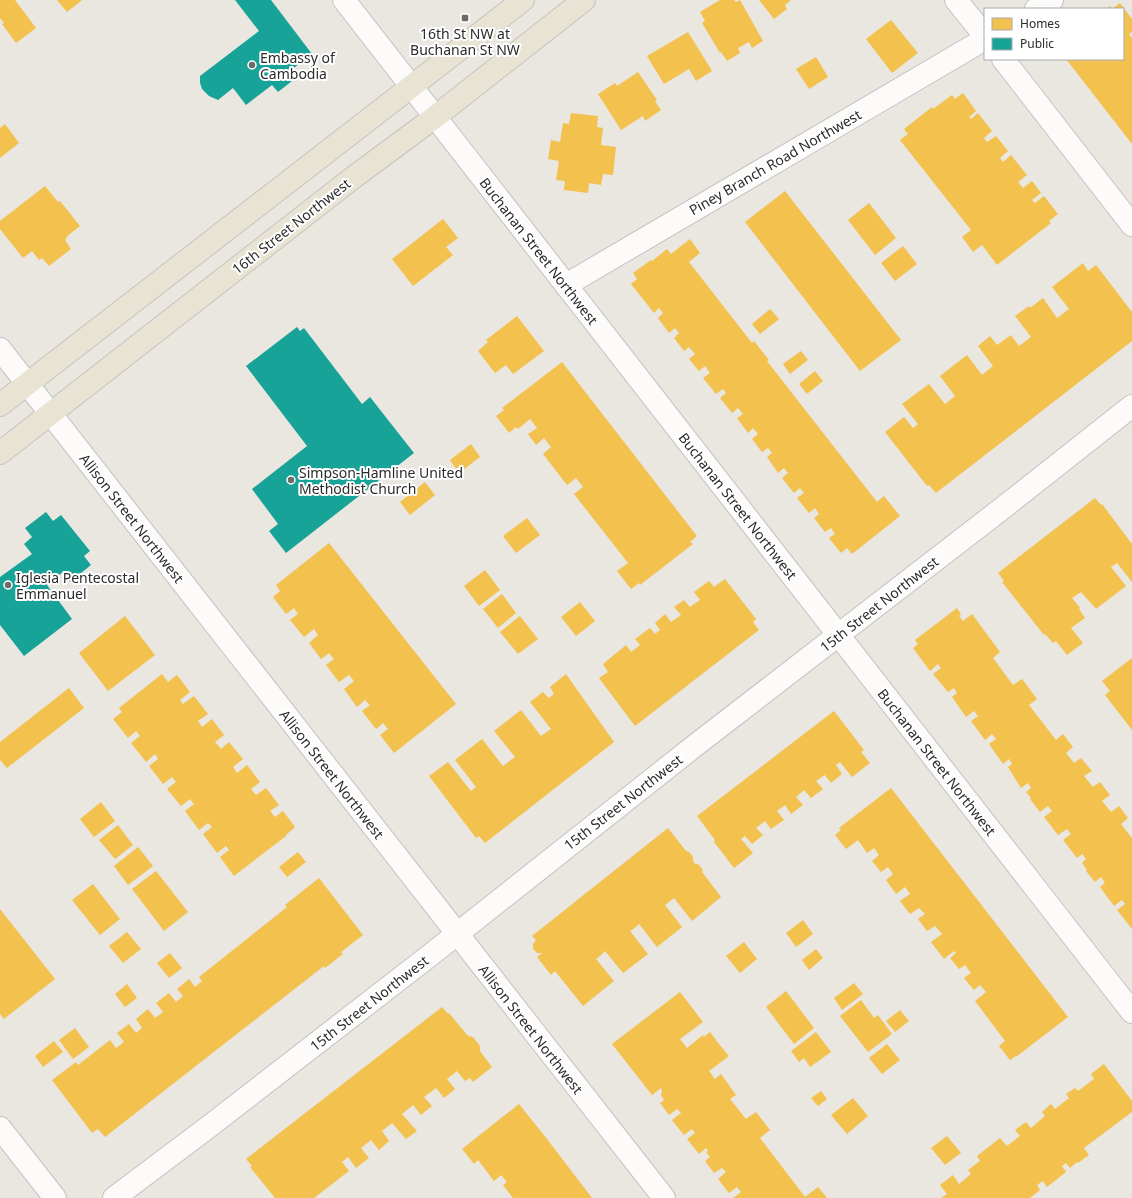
<svg xmlns="http://www.w3.org/2000/svg" width="1132" height="1198" font-family="'Noto Sans',sans-serif">
<style>
.homes{fill:#f2c14e}
.public{fill:#17a398}
.lines{fill:none;stroke-linecap:round;stroke-linejoin:round}
.minor-casing{stroke:#c3c2c2;stroke-width:24}
.tertiary-casing{stroke:#c3c2c2;stroke-width:24}
.primary-casing{stroke:#c5c4c1;stroke-width:24}
.minor{stroke:#fcfbfa;stroke-width:22}
.tertiary{stroke:#fcfbfa;stroke-width:22}
.primary{stroke:#e8e3d2;stroke-width:22}
.poi-dot{fill:#6e6c6a;stroke:#fff;stroke-width:1.5}
.labels{text-anchor:middle;dominant-baseline:central;stroke-width:4;stroke-linejoin:round;paint-order:stroke}
.poi-label{font-size:14px;fill:#2b2b2b;stroke:#fff;text-anchor:start}
.street-label{font-size:14px;fill:#2b2b2b;stroke:#fff}
</style>
<rect width="100%" height="100%" fill="#eae6e0"/>
<g class="homes">
<polygon points="0,0 15,0 36,28 16,43 2,24 4,23 0,18"/>
<polygon points="57,0 82,0 67,12"/>
<polygon points="720,0 734,0 736,2 740,0 763,41 752,48 749,42 738,48 740,53 727,61 721,52 720,53 702,23 705,21 700,12"/>
<polygon points="759,0 791,0 785,5 787,9 774,19"/>
<polygon points="1120,3 1132,19 1132,32 1129,34 1132,38 1132,144 1066,59 1123,59 1123,9 1107,9 1110,6 1112,9"/>
<polygon points="891,20 918,53 892,73 866,39"/>
<polygon points="688,32 712,71 696,81 689,69 664,84 647,56"/>
<polygon points="816,57 828,77 809,89 796,69"/>
<polygon points="638,72 657,100 655,101 661,110 645,121 643,116 621,130 598,94 615,83 617,86"/>
<polygon points="963,93 976,111 969,117 971,119 978,113 992,131 984,138 987,142 996,136 1008,151 1000,158 1003,162 1011,155 1027,175 1018,182 1023,188 1032,181 1041,193 1032,200 1035,203 1044,196 1058,214 1049,221 1051,223 997,265 982,245 973,252 962,237 971,230 900,140 908,134 904,129 932,107 933,109 952,95 955,99"/>
<polygon points="571,113 598,116 597,127 603,128 601,145 616,147 613,175 603,174 601,185 589,183 588,193 564,190 565,181 556,180 559,161 548,159 551,140 560,142 563,123 569,124"/>
<polygon points="5,124 19,143 0,158 0,128"/>
<polygon points="45,186 58,202 60,201 80,226 66,237 67,238 65,240 71,249 49,266 42,258 39,260 32,251 23,258 0,229 0,221"/>
<polygon points="785,191 901,340 860,371 745,222"/>
<polygon points="869,203 896,238 875,255 848,220"/>
<polygon points="443,219 458,238 446,247 453,255 413,286 392,259"/>
<polygon points="690,239 700,253 689,262 752,343 754,341 769,360 767,361 877,502 884,496 900,516 852,554 847,548 841,553 829,538 835,534 831,528 825,532 814,518 819,514 815,508 809,513 797,498 804,493 800,488 794,493 782,478 788,473 784,468 778,473 767,457 772,453 768,448 762,452 752,439 758,434 753,428 748,433 737,418 743,414 738,408 732,413 720,398 726,393 723,389 716,394 703,378 710,373 705,366 699,371 689,359 695,354 689,347 684,351 674,338 679,333 675,328 669,333 658,318 663,313 659,308 654,313 631,284 637,279 633,273 651,260 652,261 667,249 671,254"/>
<polygon points="903,246 917,264 895,281 881,263"/>
<polygon points="1083,263 1088,271 1096,265 1132,312 1132,341 936,493 929,485 927,486 885,432 904,417 913,428 918,424 902,404 929,384 945,404 955,396 940,376 967,355 982,375 993,366 978,346 990,336 997,345 1011,335 1019,346 1031,337 1015,316 1029,306 1030,308 1043,298 1057,318 1069,309 1052,287"/>
<polygon points="770,309 779,319 760,334 752,324"/>
<polygon points="517,316 544,351 513,374 506,365 495,373 478,351 488,342 486,340"/>
<polygon points="801,351 808,360 790,374 783,364"/>
<polygon points="562,362 697,536 690,542 693,544 640,585 639,583 631,589 617,571 628,563 574,494 583,487 576,478 567,485 543,454 551,447 544,438 536,445 528,434 537,428 530,419 518,429 516,427 509,433 496,416 504,410 502,408"/>
<polygon points="815,371 823,381 807,394 799,384"/>
<polygon points="471,444 480,457 459,473 450,460"/>
<polygon points="425,482 435,495 410,515 400,502"/>
<polygon points="1095,498 1101,505 1102,504 1132,544 1132,582 1117,563 1111,567 1126,586 1096,609 1081,592 1072,598 1080,608 1079,609 1085,618 1071,628 1083,643 1067,655 1056,641 1053,643 1045,634 1044,635 1002,582 1004,581 998,573"/>
<polygon points="527,518 540,535 516,553 503,536"/>
<polygon points="329,543 456,704 394,753 380,735 388,729 383,723 376,729 362,711 370,705 365,700 357,707 344,689 354,681 349,675 339,682 326,665 334,659 329,653 321,659 309,643 318,635 314,629 304,637 290,620 298,614 294,608 286,614 273,597 280,591 276,585"/>
<polygon points="485,570 500,590 479,606 464,586"/>
<polygon points="725,579 756,619 753,622 759,630 635,726 599,678 608,672 603,664 626,645 631,652 640,645 635,639 650,628 655,634 660,630 655,623 665,614 671,622 681,615 674,607 684,600 690,607 700,600 694,592 709,581 714,587"/>
<polygon points="502,594 516,613 498,628 483,609"/>
<polygon points="580,602 595,621 576,636 561,617"/>
<polygon points="957,608 961,614 959,616 963,621 972,614 1000,652 993,658 1013,685 1022,679 1037,699 1029,705 1056,740 1063,734 1073,747 1066,753 1074,763 1081,758 1092,771 1084,776 1093,787 1100,782 1110,795 1102,801 1111,812 1119,806 1128,818 1121,824 1132,838 1132,929 1117,910 1125,904 1122,900 1114,906 1100,887 1105,883 1101,877 1095,882 1086,871 1087,870 1082,863 1086,859 1082,854 1077,858 1063,840 1071,834 1067,829 1058,835 1044,817 1052,811 1048,806 1040,812 1030,799 1031,798 1026,792 1031,788 1028,783 1021,788 1008,767 1012,764 1009,759 1003,764 989,744 996,739 992,734 985,740 971,721 978,716 974,711 966,717 952,697 957,693 954,688 948,692 933,674 941,668 938,664 930,671 913,648 918,644 915,640"/>
<polygon points="125,616 155,655 108,691 79,653"/>
<polygon points="520,616 538,639 518,654 500,632"/>
<polygon points="1132,658 1132,730 1105,695 1110,691 1102,681"/>
<polygon points="162,674 168,682 177,675 190,692 180,700 183,704 194,696 208,714 198,721 202,727 212,719 224,735 215,742 221,749 229,742 243,759 233,767 237,773 247,765 260,782 251,789 256,795 266,788 279,805 270,811 275,817 283,811 295,827 286,835 286,836 234,876 220,857 229,850 226,846 217,853 203,834 212,827 208,823 199,830 185,811 194,804 190,799 181,806 167,789 176,782 172,777 163,784 149,766 158,759 155,754 146,762 131,743 140,736 136,731 128,738 113,719 122,712 119,708"/>
<polygon points="566,674 614,742 485,843 479,836 476,838 429,776 448,762 471,791 476,787 455,760 482,739 503,766 515,757 494,731 521,710 541,736 551,729 530,702 543,692 549,698 554,694 550,687"/>
<polygon points="69,688 84,708 7,768 0,760 0,742"/>
<polygon points="834,711 864,750 861,752 870,763 852,777 840,762 836,765 842,774 831,783 825,775 816,781 823,789 811,798 804,790 796,797 803,805 791,814 785,805 777,811 784,820 771,829 765,821 756,828 763,835 752,844 745,836 741,839 753,853 734,868 714,842 715,840 697,816"/>
<polygon points="891,788 1068,1017 1017,1056 1016,1056 1010,1060 999,1046 1005,1041 975,1001 986,992 980,985 974,990 964,978 971,973 965,965 959,969 950,958 956,953 954,951 944,959 931,942 942,934 935,926 927,931 918,919 925,914 919,908 910,914 900,901 910,894 905,887 896,894 886,880 893,874 888,867 881,872 872,861 879,855 874,848 867,853 858,840 846,849 835,835 841,830 839,828"/>
<polygon points="101,802 115,821 94,837 80,819"/>
<polygon points="118,825 133,845 115,859 99,840"/>
<polygon points="668,828 686,851 689,852 693,857 693,861 695,864 698,864 703,870 702,872 721,897 692,921 674,898 665,905 682,927 657,947 639,924 635,928 630,931 648,954 623,973 605,951 601,955 596,959 614,981 583,1006 555,971 551,975 537,957 542,953 537,953 533,949 533,944 536,940 532,936"/>
<polygon points="138,847 153,866 128,885 114,866"/>
<polygon points="298,852 306,862 287,877 279,867"/>
<polygon points="156,871 188,912 164,931 132,889"/>
<polygon points="319,878 363,935 341,952 343,954 325,968 324,966 105,1137 98,1129 92,1133 52,1080 76,1062 78,1065 110,1040 116,1048 124,1042 117,1033 129,1024 136,1033 142,1028 136,1019 148,1009 155,1018 163,1012 156,1003 169,993 176,1002 183,996 177,989 189,979 195,987 202,981 199,977 287,907 285,905"/>
<polygon points="93,884 120,919 100,935 72,900"/>
<polygon points="0,909 55,979 4,1019 0,1014"/>
<polygon points="803,920 813,934 796,947 786,933"/>
<polygon points="127,932 141,949 123,963 109,946"/>
<polygon points="744,942 757,959 740,973 726,956"/>
<polygon points="816,949 823,958 809,970 802,960"/>
<polygon points="170,953 182,968 169,978 157,963"/>
<polygon points="854,983 863,994 842,1010 834,998"/>
<polygon points="127,984 137,998 125,1007 115,994"/>
<polygon points="786,991 814,1028 794,1044 766,1007"/>
<polygon points="680,992 703,1022 680,1039 687,1048 703,1035 704,1037 710,1032 719,1044 729,1056 709,1071 715,1079 721,1074 736,1095 730,1099 746,1119 756,1112 770,1130 760,1138 805,1197 818,1187 827,1198 733,1198 741,1192 737,1187 729,1193 718,1179 726,1172 722,1168 714,1173 705,1161 710,1157 706,1152 708,1151 706,1148 699,1154 687,1139 695,1133 692,1129 684,1135 672,1120 681,1113 677,1109 669,1115 660,1103 664,1100 661,1095 662,1090 661,1088 652,1095 612,1044"/>
<polygon points="861,1000 874,1018 878,1015 892,1034 868,1052 840,1016"/>
<polygon points="442,1007 448,1014 449,1013 468,1036 473,1037 480,1046 480,1051 492,1067 473,1082 470,1078 465,1081 457,1071 447,1079 455,1089 444,1098 436,1088 424,1097 432,1106 421,1115 413,1105 402,1114 417,1131 406,1139 392,1123 382,1131 389,1141 379,1150 371,1140 361,1148 369,1158 356,1168 348,1157 342,1162 349,1171 314,1198 275,1198 250,1167 252,1166 246,1159"/>
<polygon points="900,1010 909,1021 895,1032 886,1021"/>
<polygon points="75,1028 89,1047 73,1059 59,1040"/>
<polygon points="816,1032 831,1052 810,1067 804,1058 799,1062 791,1051"/>
<polygon points="54,1041 63,1052 43,1067 35,1056"/>
<polygon points="887,1044 900,1060 882,1074 869,1058"/>
<polygon points="1104,1064 1132,1101 1132,1112 1084,1148 1089,1155 1078,1163 1077,1162 1070,1168 1066,1163 1062,1166 1066,1172 1047,1187 1043,1181 1037,1185 1040,1190 1030,1198 941,1198 947,1194 940,1185 953,1175 959,1184 971,1174 968,1170 980,1161 977,1156 1000,1138 1007,1146 1020,1136 1015,1130 1026,1122 1031,1128 1045,1116 1042,1112 1051,1104 1055,1109 1069,1098 1066,1094 1075,1088 1078,1091 1094,1079 1091,1074"/>
<polygon points="821,1091 827,1099 818,1106 811,1098"/>
<polygon points="853,1098 868,1116 847,1134 831,1115"/>
<polygon points="519,1104 547,1139 592,1198 513,1198 503,1185 507,1182 501,1175 494,1181 478,1160 474,1164 462,1149"/>
<polygon points="947,1136 961,1153 945,1165 931,1148"/>
</g>
<g class="public">
<polygon points="235,0 271,0 312,54 286,74 292,81 278,92 272,85 246,105 233,88 218,100 209,96 202,89 200,83 200,76 259,31"/>
<polygon points="297,327 300,331 304,328 362,404 370,397 414,453 286,553 269,531 278,524 252,489 307,446 246,366"/>
<polygon points="46,512 53,521 61,515 90,551 84,556 91,565 70,582 63,572 47,585 72,619 24,656 0,625 0,577 32,554 24,544 32,537 25,528"/>
</g>
<g class="lines">
<g class="minor-casing">
<g id="minor">
<polyline points="344,0 1132,1012"/>
<polyline points="956,0 985,36"/>
<polyline points="1036,9 1052,0"/>
<polyline points="1003,59 1132,225"/>
<polyline points="566,285 985,39"/>
<polyline points="0,1128 55,1198"/>
<polyline points="114,1198 211,1125 433,953 697,744 1004,507 1132,406"/>
</g>
</g>
<g class="tertiary-casing">
<polyline id="tertiary" points="0,349 664,1198"/>
</g>
<g class="primary-casing">
<g id="primary">
<polyline points="0,405 523,0"/>
<polyline points="0,453 354,177 435,117 584,0"/>
</g>
</g>
<use href="#minor" class="minor"/>
<use href="#tertiary" class="tertiary"/>
<use href="#primary" class="primary"/>
</g>
<g class="poi-dot">
<rect x="461" y="14" width="8" height="8" rx="2"/>
<circle cx="252" cy="65" r="4"/>
<circle cx="291" cy="480" r="4"/>
<circle cx="8" cy="585" r="4"/>
</g>
<g class="labels">
<g class="poi-label">
<text x="465" y="33" text-anchor="middle">16th St NW at<tspan x="465" dy="16">Buchanan St NW</tspan></text>
<text x="260" y="57">Embassy of<tspan x="260" dy="16">Cambodia</tspan></text>
<text x="299" y="472">Simpson-Hamline United<tspan x="299" dy="16">Methodist Church</tspan></text>
<text x="16" y="577">Iglesia Pentecostal<tspan x="16" dy="16">Emmanuel</tspan></text>
</g>
<g class="street-label">
<text transform="translate(775 162) rotate(-30)">Piney Branch Road Northwest</text>
<text transform="translate(291 226) rotate(-38)">16th Street Northwest</text>
<text transform="translate(539 251) rotate(52)">Buchanan Street Northwest</text>
<text transform="translate(738 506) rotate(52)">Buchanan Street Northwest</text>
<text transform="translate(132 518) rotate(52)">Allison Street Northwest</text>
<text transform="translate(879 604) rotate(-38)">15th Street Northwest</text>
<text transform="translate(937 762) rotate(52)">Buchanan Street Northwest</text>
<text transform="translate(332 774) rotate(52)">Allison Street Northwest</text>
<text transform="translate(623 802) rotate(-38)">15th Street Northwest</text>
<text transform="translate(369 1003) rotate(-38)">15th Street Northwest</text>
<text transform="translate(531 1029) rotate(52)">Allison Street Northwest</text>
</g>
</g>
<rect x="984" y="8" width="140" height="52" fill="#ffffff" stroke="#aaaaaa"/>
<rect x="992" y="18" width="20" height="12" fill="#f2c14e" stroke="#aaaaaa"/>
<text x="1020" y="28" font-size="12" fill="#2b2b2b">Homes</text>
<rect x="992" y="38" width="20" height="12" fill="#17a398" stroke="#aaaaaa"/>
<text x="1020" y="48" font-size="12" fill="#2b2b2b">Public</text>
</svg>
